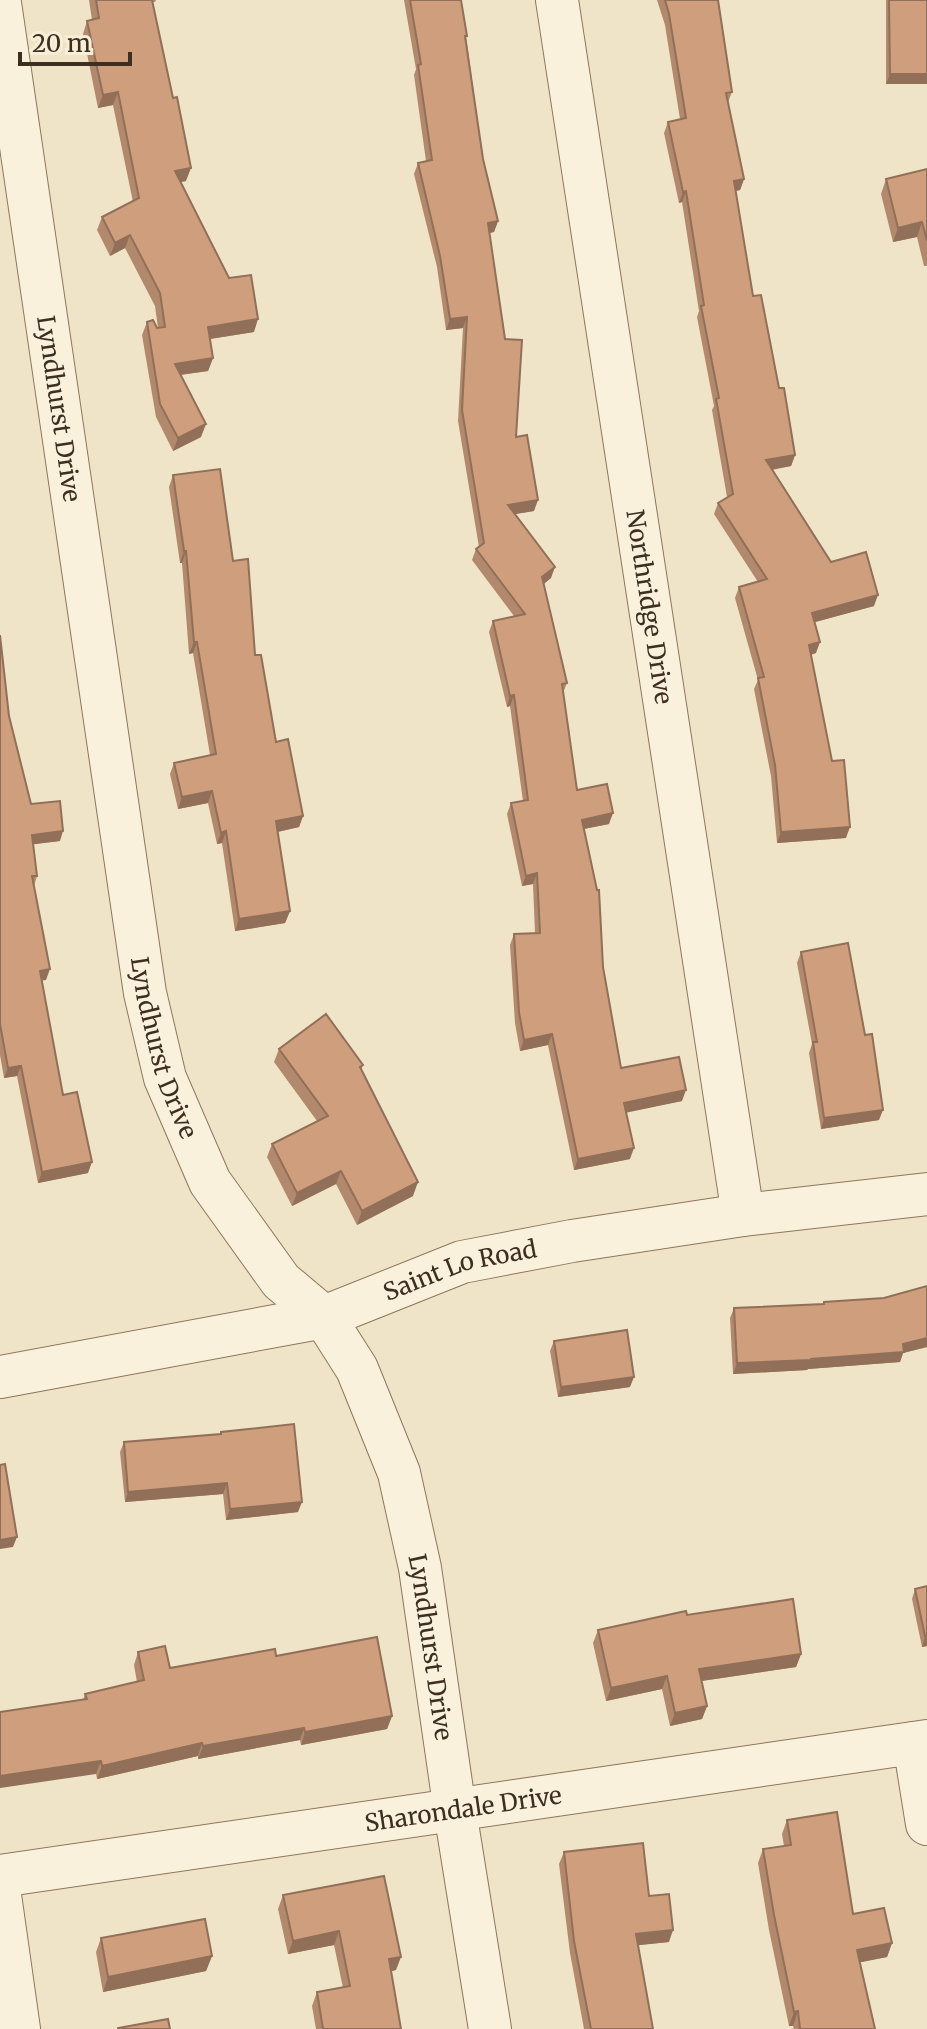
<svg xmlns="http://www.w3.org/2000/svg" width="927" height="2029" font-family="Merriweather,serif">
<style>
.lines{fill:none;stroke-linecap:round;stroke-linejoin:round}
.minor-casing{stroke:#8d765c;stroke-width:44}
.minor{stroke:#faf1dc;stroke-width:42}
.wall{fill:#b2896c}
.shaded-wall{fill:#916f58}
.building{fill:#cf9f7d;stroke:#916f58;stroke-width:2}
.labels{text-anchor:middle;dominant-baseline:central;stroke-width:8;stroke-linejoin:round;paint-order:stroke}
.street-label{font-size:24px;fill:#3d2e20;stroke:#f7eed8}
</style>
<rect width="100%" height="100%" fill="#f0e4c8"/>
<g class="lines">
<g class="minor-casing">
<g id="minor">
<path id="s1" d="M557,0L743,1215"/>
<path id="s2" d="M0,3L145,993L165,1078L210,1182L281,1281L324,1317L357,1369L399,1473L420,1568L455,1811L490,2029"/>
<path id="s3" d="M0,1377L324,1317L462,1262L572,1241L743,1215L927,1194"/>
<polyline points="914,1743 927,1824"/>
<path id="s4" d="M0,1876L927,1741"/>
<polyline points="0,1895 19,2029"/>
</g>
</g>
<use href="#minor" class="minor"/>
</g>
<g class="wall">
<polygon points="89,0 156,0 155,2 153,2 186,181 180,182 254,332 210,339 213,358 208,371 181,375 201,437 173,451 156,417 142,335 147,322 158,328 155,306 125,248 110,256 97,230 102,217 133,202 113,105 98,108 83,34 87,21 92,20"/>
<polygon points="404,0 461,0 483,159 498,221 494,232 489,233 516,437 534,511 515,514 551,578 544,584 567,683 563,693 577,790 609,824 584,829 603,967 621,1068 682,1101 626,1112 630,1159 574,1170 548,1045 520,1051 515,1023 510,945 514,934 535,933 533,884 522,886 507,814 511,803 523,801 510,706 507,707 489,632 493,621 514,616 472,560 476,549 479,547 458,421 463,328 446,330 437,267 414,174 418,163 426,161 414,75 416,69"/>
<polygon points="657,0 718,0 732,92 728,102 744,179 740,190 736,191 753,296 779,388 795,455 791,466 772,470 831,562 874,606 815,622 816,653 811,655 846,838 777,843 771,776 754,689 758,680 735,598 739,587 758,582 714,514 718,503 727,497 712,410 714,406 697,317 699,311 682,202 679,203 664,133 668,122 680,119 665,25"/>
<rect x="886" y="0" width="41" height="84"/>
<polygon points="927,169 927,266 924,266 917,237 893,242 881,194 886,179"/>
<polygon points="173,475 233,561 276,742 303,816 299,827 278,832 290,911 285,923 235,931 222,843 217,844 208,803 178,809 170,774 174,763 210,755 193,653 189,654 182,563 180,563 169,487"/>
<polygon points="0,635 9,716 31,804 60,841 33,844 37,876 34,886 46,980 42,980 63,1095 88,1173 38,1183 17,1076 4,1078 0,1055"/>
<polygon points="801,952 865,1035 879,1120 821,1129 809,1053 812,1044 797,963"/>
<polygon points="279,1049 363,1065 361,1070 413,1196 357,1225 336,1184 292,1206 267,1157 272,1144 317,1121 274,1062"/>
<polygon points="927,1286 927,1347 903,1353 900,1362 808,1369 807,1370 733,1374 730,1318 734,1308 823,1304 884,1298"/>
<polygon points="554,1341 630,1387 558,1397 550,1351"/>
<polygon points="221,1432 298,1512 226,1520 223,1494 125,1502 120,1452 124,1442 221,1434"/>
<polygon points="927,1586 927,1646 922,1647 912,1599 915,1589"/>
<polygon points="687,1615 801,1654 796,1667 702,1681 707,1706 702,1719 670,1726 662,1689 606,1701 593,1643 598,1630"/>
<polygon points="138,1652 170,1668 276,1656 392,1716 387,1729 301,1745 300,1740 198,1759 198,1756 97,1779 83,1700 85,1694 137,1682 134,1665"/>
<polygon points="787,1820 853,1914 892,1943 887,1957 860,1962 875,2029 794,2029 793,2026 789,2026 769,1930 758,1863 763,1849 784,1846 782,1834"/>
<polygon points="564,1852 649,1896 669,1942 638,1945 653,2029 584,2029 570,1953 559,1864"/>
<polygon points="283,1895 396,1970 391,1971 401,2029 316,2029 312,2006 317,1992 343,1988 334,1945 288,1954 278,1909"/>
<polygon points="101,1938 212,1956 206,1971 103,1992 96,1952"/>
</g>
<g class="shaded-wall">
<polygon points="890,74 927,74 927,84 886,84"/>
<polygon points="118,92 113,105 98,108 103,95"/>
<polygon points="191,168 186,181 170,184 175,171"/>
<polygon points="744,179 740,190 730,192 734,181"/>
<polygon points="686,191 682,202 679,203 683,192"/>
<polygon points="498,221 494,232 484,234 488,223"/>
<polygon points="922,222 917,237 893,242 898,228"/>
<polygon points="130,235 125,248 110,256 115,243"/>
<polygon points="467,317 463,328 446,330 450,319"/>
<polygon points="258,319 254,332 203,340 208,327"/>
<polygon points="213,358 208,371 170,376 175,364"/>
<polygon points="206,424 201,437 173,451 178,438"/>
<polygon points="795,455 791,466 762,471 766,460"/>
<polygon points="538,500 534,511 504,516 508,505"/>
<polygon points="184,551 186,551 182,563 180,563"/>
<polygon points="555,567 551,578 538,588 542,577"/>
<polygon points="878,595 874,606 808,624 812,613"/>
<polygon points="194,642 197,642 193,653 189,654"/>
<polygon points="820,642 816,653 805,656 809,645"/>
<polygon points="514,695 510,706 507,707 510,696"/>
<polygon points="212,791 208,803 178,809 182,797"/>
<polygon points="613,813 609,824 578,830 582,820"/>
<polygon points="303,816 299,827 272,833 276,821"/>
<polygon points="850,827 846,838 777,843 781,832"/>
<polygon points="63,831 60,841 28,845 32,835"/>
<polygon points="226,831 222,843 217,844 221,833"/>
<polygon points="537,873 533,884 522,886 526,876"/>
<polygon points="290,911 285,923 235,931 239,919"/>
<polygon points="50,969 46,980 37,981 40,971"/>
<polygon points="552,1034 548,1045 520,1051 524,1040"/>
<polygon points="21,1066 17,1076 4,1078 8,1068"/>
<polygon points="686,1090 682,1101 620,1114 624,1103"/>
<polygon points="883,1110 879,1120 821,1129 824,1118"/>
<polygon points="634,1148 630,1159 574,1170 578,1159"/>
<polygon points="92,1162 88,1173 38,1183 42,1172"/>
<polygon points="341,1171 336,1184 292,1206 297,1193"/>
<polygon points="418,1182 413,1196 357,1225 362,1211"/>
<polygon points="927,1338 927,1347 903,1353 900,1362 808,1369 807,1370 733,1374 737,1363 811,1359 903,1344"/>
<polygon points="634,1377 630,1387 558,1397 561,1387"/>
<polygon points="227,1483 223,1494 125,1502 128,1492"/>
<polygon points="302,1502 298,1512 226,1520 230,1509"/>
<polygon points="17,1537 13,1547 0,1549 0,1540"/>
<polygon points="925,1636 927,1636 927,1646 922,1647"/>
<polygon points="801,1654 796,1667 694,1682 699,1669"/>
<polygon points="667,1676 662,1689 606,1701 611,1688"/>
<polygon points="707,1706 702,1719 670,1726 675,1713"/>
<polygon points="392,1716 387,1729 301,1745 305,1732"/>
<polygon points="304,1728 300,1740 198,1759 203,1746"/>
<polygon points="202,1743 198,1756 97,1779 102,1766"/>
<polygon points="101,1761 96,1774 0,1788 0,1776"/>
<polygon points="673,1930 669,1942 631,1946 636,1934"/>
<polygon points="339,1931 334,1945 288,1954 293,1941"/>
<polygon points="892,1943 887,1957 852,1964 857,1950"/>
<polygon points="212,1956 206,1971 103,1992 108,1977"/>
<polygon points="401,1957 396,1970 384,1973 389,1959"/>
<polygon points="798,2011 793,2026 789,2026 794,2012"/>
</g>
<g class="building">
<polygon points="96,0 152,0 173,98 177,97 191,168 175,171 229,278 251,275 258,319 208,327 213,358 175,364 206,424 178,438 160,404 147,322 153,320 157,328 165,327 160,293 130,235 115,243 102,217 139,198 118,92 103,95 87,21 99,18"/>
<polygon points="410,0 461,0 467,36 465,36 483,159 498,221 488,223 505,339 522,340 516,437 527,435 538,500 508,505 555,567 542,577 567,683 562,684 577,790 607,784 613,813 582,820 597,890 599,890 603,967 621,1068 679,1057 686,1090 624,1103 634,1148 578,1159 552,1034 524,1040 519,1012 514,934 540,933 537,873 526,876 511,803 528,800 514,695 510,696 493,621 525,614 476,549 484,543 462,410 467,317 450,319 440,256 418,163 432,160 418,65 421,64"/>
<polygon points="665,0 718,0 732,92 726,93 744,179 734,181 753,296 761,295 779,388 784,388 795,455 766,460 831,562 866,552 878,595 812,613 820,642 809,645 832,761 844,760 850,827 781,832 775,765 758,678 764,677 739,587 767,579 718,503 733,494 716,399 719,398 701,306 704,305 686,191 683,192 668,122 686,118 669,14"/>
<polygon points="889,0 927,0 927,74 890,74"/>
<polygon points="927,169 927,241 922,222 898,228 886,179"/>
<polygon points="220,469 233,561 248,559 255,655 261,655 276,742 288,739 303,816 276,821 290,911 239,919 226,831 221,833 212,791 182,797 174,763 216,754 197,642 194,642 186,551 184,551 173,475"/>
<polygon points="0,635 9,716 31,804 60,801 63,831 32,835 37,876 32,876 50,969 40,971 63,1095 77,1092 92,1162 42,1172 21,1066 8,1068 0,1024"/>
<polygon points="848,943 865,1035 872,1034 883,1110 824,1118 813,1042 817,1042 801,952"/>
<polygon points="326,1014 363,1065 360,1067 418,1182 362,1211 341,1171 297,1193 272,1144 328,1116 279,1049"/>
<polygon points="927,1286 927,1338 903,1344 904,1352 811,1359 811,1360 737,1363 734,1308 824,1304 824,1302 884,1298"/>
<polygon points="627,1330 634,1377 561,1387 554,1341"/>
<polygon points="294,1424 302,1502 230,1509 227,1483 128,1492 124,1442 221,1434 221,1432"/>
<polygon points="5,1464 17,1537 0,1540 0,1465"/>
<polygon points="927,1586 927,1636 925,1636 915,1589"/>
<polygon points="793,1599 801,1654 699,1669 707,1706 675,1713 667,1676 611,1688 598,1630 686,1611 687,1615"/>
<polygon points="377,1637 392,1716 305,1732 304,1728 203,1746 202,1743 102,1766 101,1761 0,1776 0,1712 87,1699 85,1694 144,1680 138,1652 165,1646 170,1668 275,1649 276,1656"/>
<polygon points="837,1812 853,1914 884,1908 892,1943 857,1950 875,2029 800,2029 798,2011 794,2012 774,1915 763,1849 791,1845 787,1820"/>
<polygon points="643,1843 649,1896 669,1894 673,1930 636,1934 653,2029 591,2029 574,1941 564,1852"/>
<polygon points="384,1876 401,1957 389,1959 401,2029 323,2029 317,1992 350,1986 339,1931 293,1941 283,1895"/>
<polygon points="205,1919 212,1956 108,1977 101,1938"/>
<polygon points="168,2019 170,2029 118,2029 118,2028"/>
</g>
<g class="labels">
<g class="street-label">
<text stroke="none"><textPath href="#s2" startOffset="410">Lyndhurst Drive</textPath></text>
<text stroke="none"><textPath href="#s1" startOffset="614">Northridge Drive</textPath></text>
<text stroke="none"><textPath href="#s2" startOffset="1058">Lyndhurst Drive</textPath></text>
<text stroke="none"><textPath href="#s3" startOffset="474">Saint Lo Road</textPath></text>
<text stroke="none"><textPath href="#s2" startOffset="1730">Lyndhurst Drive</textPath></text>
<text stroke="none"><textPath href="#s4" startOffset="468">Sharondale Drive</textPath></text>
</g>
</g>
<path d="M20 52v12h110v-12" fill="none" stroke="#3d2e20" stroke-width="4"/>
<text x="32" y="52" font-size="24" fill="#3d2e20" stroke="#f7eed8" stroke-width="6" paint-order="stroke">20 m</text>
</svg>
